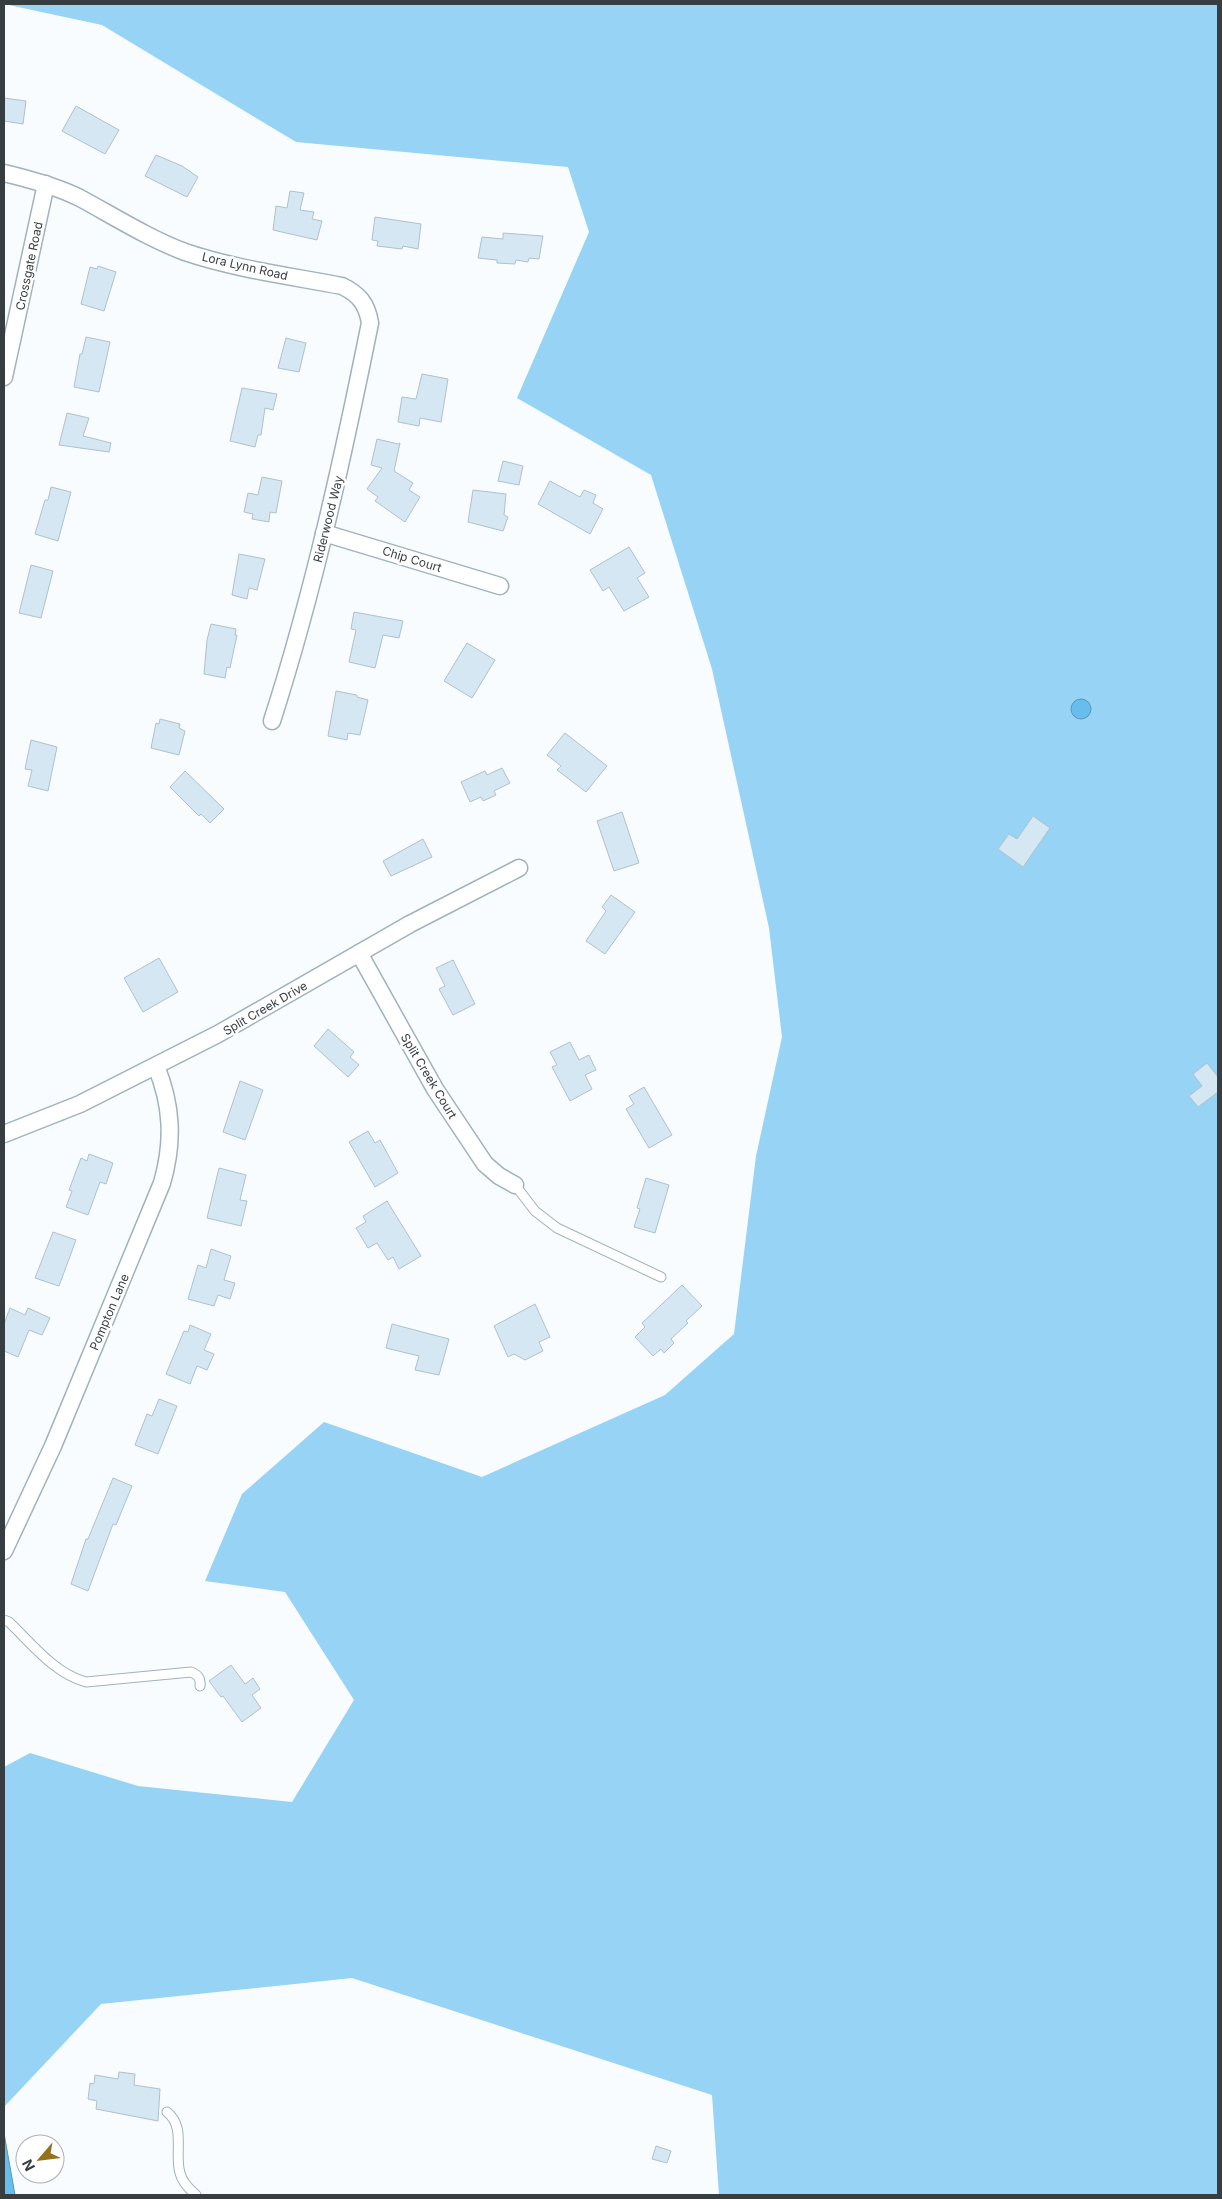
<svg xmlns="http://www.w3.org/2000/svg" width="1222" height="2199" font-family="Inter,sans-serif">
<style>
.green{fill:#96d3f5}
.water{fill:#67bdeb;stroke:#5997b8}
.building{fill:#d5e7f2;stroke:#afc1cc}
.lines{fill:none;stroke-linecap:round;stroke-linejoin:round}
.lane-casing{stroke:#a0b2bd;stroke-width:11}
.street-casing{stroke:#a0b2bd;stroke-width:19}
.lane{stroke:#fff;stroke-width:9}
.street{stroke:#fff;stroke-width:16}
.labels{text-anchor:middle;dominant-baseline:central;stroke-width:5;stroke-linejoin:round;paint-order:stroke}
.street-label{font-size:12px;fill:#373e42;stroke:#fff}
</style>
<rect width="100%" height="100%" fill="#f8fcfe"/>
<polygon class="green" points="4,4 1218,4 1218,2195 719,2195 712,2095 352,1978 101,2004 4,2107 4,1767 30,1753 138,1786 292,1802 354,1700 285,1592 205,1581 242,1494 324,1422 482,1477 665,1395 734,1334 756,1156 782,1037 769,928 712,669 651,475 517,398 589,232 568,167 296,142 102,25"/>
<g class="water">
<circle cx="1081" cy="709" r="10"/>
<polygon points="4,2133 15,2195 4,2195"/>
</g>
<g class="building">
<polygon points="4,98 26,101 23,124 4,121"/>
<polygon points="76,106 119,130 105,154 62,131"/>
<polygon points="156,155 182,166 198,177 187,197 145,176"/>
<polygon points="290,191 304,193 300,210 314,212 312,219 322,221 317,240 273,230 276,206 287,208"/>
<polygon points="375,217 421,224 418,249 403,246 402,249 377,246 378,241 372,240"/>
<polygon points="503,233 543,236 539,259 529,258 528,262 516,260 515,264 497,263 497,260 478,258 482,237 503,239"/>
<polygon points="98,266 116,272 104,311 81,304 90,267 97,269"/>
<polygon points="86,337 110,342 99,392 74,387 80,354 82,354"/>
<polygon points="286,338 306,343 299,372 278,368"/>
<polygon points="422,374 448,379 441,422 420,418 419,426 398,422 402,397 416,399"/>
<polygon points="242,388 277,394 273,410 265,408 261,435 258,435 255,447 230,441"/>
<polygon points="67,413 89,418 83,436 111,443 109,452 59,445"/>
<polygon points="377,439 398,444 400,443 394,471 413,483 409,490 420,497 405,522 375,501 378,497 367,489 382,468 371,465"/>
<polygon points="503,461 523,466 519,485 498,481"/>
<polygon points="262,477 282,481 276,513 270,512 269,522 252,519 253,514 244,512 248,493 258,495"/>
<polygon points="550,481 580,497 584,490 596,495 593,503 603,509 590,534 538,504"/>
<polygon points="51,487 71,492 58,541 35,534 45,500 48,500"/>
<polygon points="473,490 506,494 504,515 508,517 503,531 468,522"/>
<polygon points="629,547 645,573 637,578 649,597 624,611 609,587 603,591 590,570"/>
<polygon points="239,554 265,559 257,590 249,588 247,599 232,595"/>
<polygon points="31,565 53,571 41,618 19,613"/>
<polygon points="354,612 403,621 399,638 383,635 375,668 349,662 356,630 351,629"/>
<polygon points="211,624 236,629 235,635 237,635 230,668 227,667 225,678 204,674 207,640"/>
<polygon points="467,643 495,660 472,698 444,681"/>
<polygon points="336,691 357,695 357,697 368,700 360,735 348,733 347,740 328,736"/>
<polygon points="160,719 180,724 179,728 185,731 179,755 151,748 156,723 159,724"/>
<polygon points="565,733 607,766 586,792 557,770 561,766 547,755"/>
<polygon points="31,740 57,747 48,791 28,786 32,770 25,769"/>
<polygon points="502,768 510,783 494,791 496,795 483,801 481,797 470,802 461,782 485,771 487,775"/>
<polygon points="185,771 224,809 210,823 201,814 199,816 170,787"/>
<polygon points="622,812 639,863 614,871 597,821"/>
<polygon points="1033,816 1050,828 1023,867 998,849 1009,834 1017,839"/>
<polygon points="423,839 432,857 391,876 383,861"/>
<polygon points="611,895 635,912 605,954 586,941 606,911 602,907"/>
<polygon points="159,958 178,992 143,1012 124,978"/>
<polygon points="453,960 475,1004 453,1015 439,989 445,986 436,968"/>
<polygon points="328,1029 354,1052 350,1057 359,1065 348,1077 314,1046"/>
<polygon points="570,1042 579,1060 589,1055 596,1070 585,1075 592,1089 570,1101 552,1067 557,1065 550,1052"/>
<polygon points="1207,1063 1218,1077 1218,1092 1198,1107 1189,1096 1202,1086 1193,1074"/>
<polygon points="240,1081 263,1090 245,1140 223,1132"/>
<polygon points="644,1087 672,1135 649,1148 626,1109 634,1104 629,1096"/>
<polygon points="368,1131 375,1143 380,1140 398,1173 375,1187 349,1142"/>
<polygon points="89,1154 113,1163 106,1184 100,1182 88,1215 66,1207 72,1191 69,1190 81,1158 87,1161"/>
<polygon points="219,1168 246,1175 240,1200 247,1201 241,1226 207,1218"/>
<polygon points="646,1178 669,1185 655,1233 634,1227 640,1209 637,1208"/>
<polygon points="387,1201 421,1256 399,1269 393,1257 388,1260 377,1243 368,1248 356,1228 366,1222 363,1216"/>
<polygon points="53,1232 76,1240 59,1286 35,1278"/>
<polygon points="211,1249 231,1256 224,1280 235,1283 230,1299 218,1295 214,1306 188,1299 198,1265 206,1268"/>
<polygon points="682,1285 702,1306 686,1321 688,1323 671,1339 674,1343 664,1353 661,1349 653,1356 635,1337 645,1327 642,1323"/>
<polygon points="535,1304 550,1337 539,1342 543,1351 525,1360 514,1354 508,1357 494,1326"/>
<polygon points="10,1308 25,1315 28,1308 50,1318 42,1335 29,1330 18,1357 4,1351 4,1324"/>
<polygon points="392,1324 449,1339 439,1375 415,1370 419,1356 386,1348"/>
<polygon points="190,1325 211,1334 204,1350 214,1354 207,1370 197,1366 190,1384 166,1374 184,1331 188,1332"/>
<polygon points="159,1399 177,1406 158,1454 135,1445 147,1414 152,1416"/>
<polygon points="113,1478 132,1486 116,1525 113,1524 88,1591 71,1584 86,1539 88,1539"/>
<polygon points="231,1665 245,1684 253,1678 260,1689 252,1695 261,1708 242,1722 223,1696 221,1697 209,1681"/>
<polygon points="119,2072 135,2074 134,2085 160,2089 158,2121 96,2109 97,2101 88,2099 90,2083 94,2084 95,2075 118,2079"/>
<polygon points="656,2146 671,2151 667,2163 652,2159"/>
</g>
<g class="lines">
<g class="lane-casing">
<g id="lane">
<polyline points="515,1185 535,1211 557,1228 661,1277"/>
<path d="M4,1620L9,1622C32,1644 55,1674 86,1682L191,1672C198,1675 201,1678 200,1686"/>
<path d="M167,2112C186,2127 174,2153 180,2173C182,2182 189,2189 196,2195"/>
</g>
</g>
<g class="street-casing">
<g id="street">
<path d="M4,173C29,179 56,186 80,198C115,217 148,238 185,252C235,269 290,276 342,286C359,294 367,304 370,323C343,457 314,590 272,721"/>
<polyline points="4,377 46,184"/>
<polyline points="324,533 500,586"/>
<polyline points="359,953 435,1089 485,1164 499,1176 515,1185"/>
<polyline points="4,1134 80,1104 218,1034 410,924 519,868"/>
<path d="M4,1551L53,1446L162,1183C174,1141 172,1105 156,1066"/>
</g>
</g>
<use href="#lane" class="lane"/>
<use href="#street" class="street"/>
</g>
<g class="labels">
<g class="street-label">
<text transform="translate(29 266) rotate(-78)">Crossgate Road</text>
<text transform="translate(245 266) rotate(13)">Lora Lynn Road</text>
<text transform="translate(328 519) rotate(-76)">Riderwood Way</text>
<text transform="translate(412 559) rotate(17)">Chip Court</text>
<text transform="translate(265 1008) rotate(-30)">Split Creek Drive</text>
<text transform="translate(429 1076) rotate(59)">Split Creek Court</text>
<text transform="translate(109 1312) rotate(-67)">Pompton Lane</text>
</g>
</g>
<rect width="1222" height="2199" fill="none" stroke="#373e42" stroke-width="10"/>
<g transform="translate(40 2159) rotate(242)"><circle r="24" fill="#ffffff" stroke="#afb2b3"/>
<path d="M0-4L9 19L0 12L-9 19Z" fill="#96711b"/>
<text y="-8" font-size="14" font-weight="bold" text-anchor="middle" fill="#373e42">N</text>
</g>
</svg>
